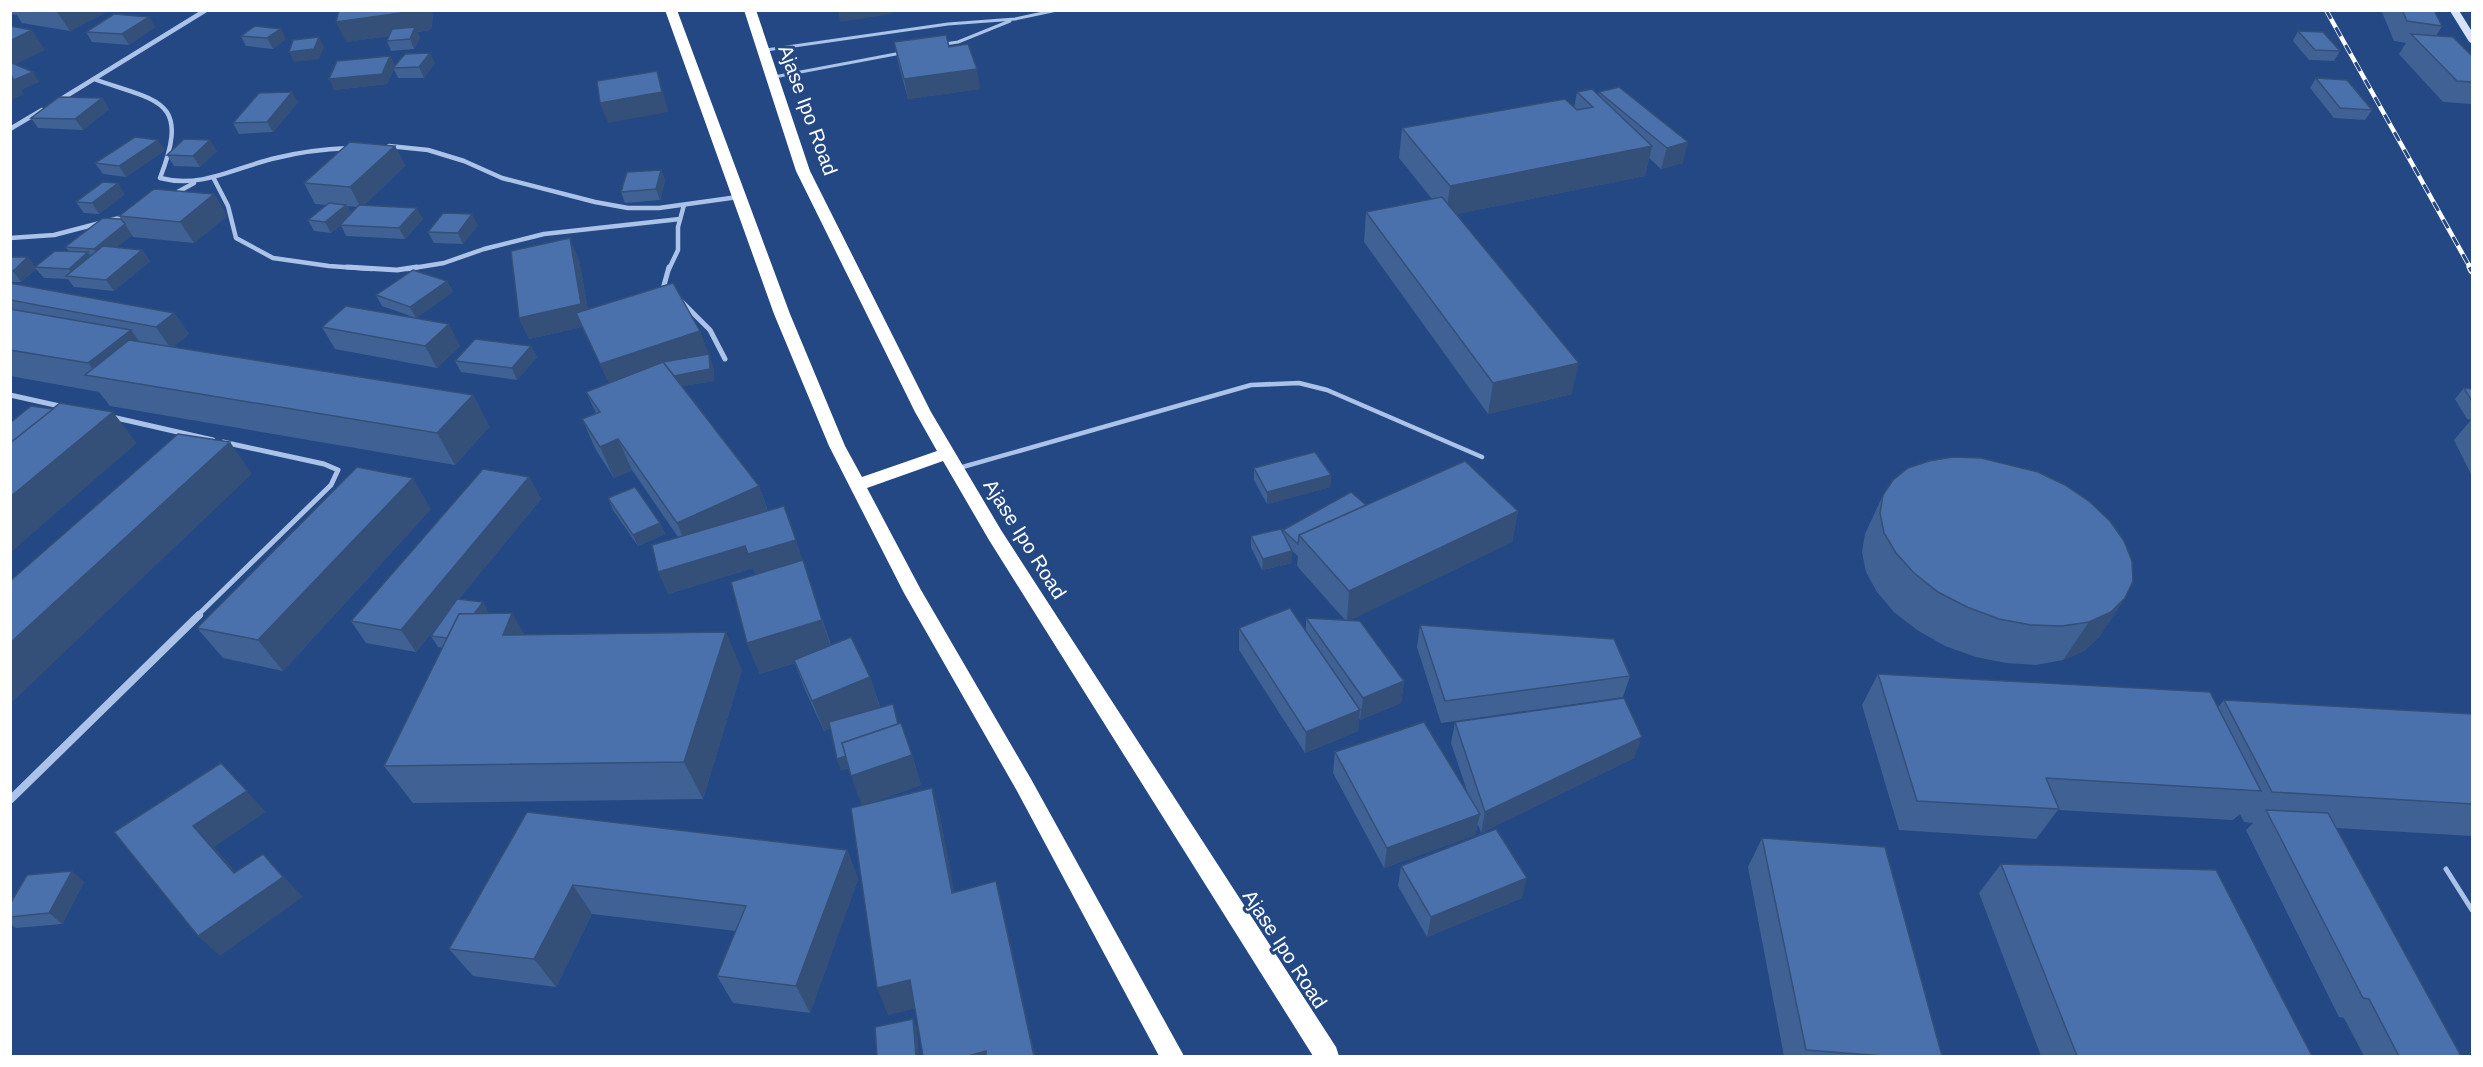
<svg xmlns="http://www.w3.org/2000/svg" width="2483" height="1067" font-family="Helvetica,sans-serif">
<style>
.lines{fill:none;stroke-linecap:round;stroke-linejoin:round}
.lane-far2{stroke:#abc3e8;stroke-width:3}
.lane-far1{stroke:#abc3e8;stroke-width:4.5}
.lane{stroke:#abc3e8;stroke-width:5}
.street-far2{stroke:#abc3e8;stroke-width:4.5}
.street-far1{stroke:#abc3e8;stroke-width:5}
.street{stroke:#abc3e8;stroke-width:8}
.secondary{stroke:#d6e2f7;stroke-width:8}
.highway{fill:#fff;fill-rule:evenodd}
.rail-far1-casing{stroke:#fff;stroke-width:4.5}
.rail-casing{stroke:#fff;stroke-width:7}
.rail-far1{stroke:#234884;stroke-width:3;stroke-dasharray:10;stroke-linecap:butt}
.rail{stroke:#234884;stroke-width:4.5;stroke-dasharray:13;stroke-linecap:butt}
.wall{fill:#406194;fill-rule:evenodd}
.shaded-wall{fill:#344f78}
.building{fill:#4b71ac;stroke:#344f78;stroke-width:1.5}
.labels{text-anchor:middle;dominant-baseline:central;stroke-width:6;stroke-linejoin:round;paint-order:stroke}
.street-label{font-size:20px;fill:#fff;stroke:#234884}
</style>
<rect width="100%" height="100%" fill="#234884"/>
<g class="lines">
<g class="lane-far2">
<polyline points="945,44 958,42 1010,21"/>
<polyline points="766,50 948,24 1015,19 1057,10"/>
<polyline points="774,77 901,53"/>
</g>
<polyline class="lane-far1" points="959,468 1251,385 1299,383 1327,390 1482,457"/>
<polyline class="lane" points="2446,869 2472,910"/>
<g class="street-far2">
<path d="M94,79C158,102 191,98 160,178C202,189 236,167 276,158C300,152 325,149 349,148"/>
<polyline points="58,101 206,10"/>
<polyline points="10,129 42,110"/>
<polyline points="389,146 428,150 464,161 502,178 595,202 628,208 659,208 738,197"/>
<polyline points="213,177 228,206 236,238 273,258 329,266 372,269"/>
<polyline points="174,194 194,183"/>
<polyline points="10,238 54,235 127,216"/>
<polyline points="407,269 444,263 484,249 544,234 680,219"/>
<polyline points="669,269 678,250 678,227 684,205"/>
</g>
<g class="street-far1">
<polyline points="347,267 397,270 417,267"/>
<polyline points="668,292 663,289 669,267"/>
<polyline points="679,299 710,330 725,359"/>
<polyline points="10,395 64,407"/>
<polyline points="112,417 213,440"/>
<polyline points="197,616 331,485 338,470 324,464 223,442"/>
</g>
<polyline class="street" points="10,800 199,615"/>
<polyline class="secondary" points="2454,10 2472,39"/>
<polygon class="highway" points="665,10 677,10 790,314 845,446 862,477 937,451 915,412 796,171 744,10 756,10 810,171 931,412 1001,530 1336,1047 1339,1056 1313,1056 989,540 943,461 867,488 921,590 1031,779 1184,1056 1159,1056 1017,791 904,593 829,446 774,314"/>
<g class="rail-far1-casing">
<polyline id="rail-far1" points="2326,10 2471,269"/>
</g>
<g class="rail-casing">
<polyline id="rail" points="2470,267 2472,271"/>
</g>
<use href="#rail-far1" class="rail-far1"/>
<use href="#rail" class="rail"/>
</g>
<g class="wall">
<polygon points="10,10 110,10 70,31 22,23 17,15 10,14"/>
<polygon points="2381,10 2434,10 2442,26 2436,36 2472,56 2472,104 2443,102 2399,54 2406,43 2394,41"/>
<polygon points="433,15 431,30 417,32 420,38 414,49 391,51 387,41 389,36 346,42"/>
<polygon points="149,17 155,27 129,45 92,42 86,32"/>
<polygon points="2298,31 2340,51 2334,61 2309,60 2293,41"/>
<polygon points="241,36 286,39 273,49 246,46"/>
<polygon points="894,42 949,47 980,89 908,99 898,62"/>
<polygon points="390,56 395,66 435,63 424,78 398,78 394,69 387,84 334,90"/>
<polygon points="2316,78 2372,110 2365,120 2334,118 2310,88"/>
<polygon points="1619,87 1683,163 1661,169 1649,158 1645,176 1456,214 1572,394 1488,414 1364,242 1366,212 1432,199 1399,158 1402,128 1574,108 1577,92 1598,95 1599,92"/>
<polygon points="102,98 109,109 83,130 38,128 31,118"/>
<polygon points="298,102 273,132 239,134 233,123"/>
<path d="M395,146L405,166L363,206L423,219L405,239L346,236L341,225L331,233L314,231L308,220L327,205L315,204L304,183ZM347,206L357,207L351,214Z"/>
<polygon points="165,150 126,177 103,174 95,163"/>
<polygon points="217,151 200,167 174,166 167,155"/>
<polygon points="661,170 665,180 660,200 625,203 621,192"/>
<polygon points="125,194 99,214 84,213 76,202"/>
<polygon points="214,194 227,216 194,243 133,237 132,235 117,247 142,250 150,261 114,291 74,287 68,279 44,278 36,269 21,282 10,282 10,257 28,257 35,267 69,251 65,247 121,219 119,216"/>
<polygon points="478,225 463,244 434,243 428,232"/>
<polygon points="579,260 588,310 700,331 708,353 702,355 713,365 714,381 682,386 759,486 768,511 784,506 831,645 870,677 880,707 898,724 912,755 921,785 871,803 932,788 940,817 954,892 996,881 1035,1056 923,1056 915,1008 888,1015 862,805 849,768 841,770 837,759 831,728 824,731 805,690 795,663 760,674 747,643 756,574 753,568 668,594 678,537 632,470 614,478 596,450 582,419 596,413 586,392 609,383 582,327 529,339 519,318"/>
<polygon points="447,281 453,292 416,318 382,306 376,295"/>
<polygon points="10,283 174,313 189,334 173,347 473,395 489,427 455,465 110,406 99,392 10,376"/>
<polygon points="322,327 460,346 437,368 335,349"/>
<polygon points="531,346 537,357 517,380 461,372 455,361"/>
<polygon points="2464,388 2472,389 2472,476 2454,440 2471,420 2467,419 2455,399"/>
<polygon points="1254,468 1331,475 1330,487 1267,504 1254,480"/>
<polygon points="529,477 541,499 459,599 483,602 489,614 525,635 742,670 703,799 413,803 384,766 442,648 438,647 431,636 445,616 416,652 366,643 351,621"/>
<polygon points="1883,495 2125,598 2099,637 2084,651 2063,660 2036,665 2006,663 1976,657 1945,646 1917,630 1894,612 1877,592 1866,572 1862,552 1865,534"/>
<polygon points="608,498 660,523 665,534 638,546 613,510"/>
<polygon points="1366,505 1518,511 1512,542 1350,620 1404,681 1401,703 1360,720 1359,718 1358,731 1305,753 1239,650 1239,628 1306,631 1306,618 1345,620 1297,566 1298,556 1291,550 1292,563 1262,570 1251,547 1251,536 1283,533 1283,530"/>
<polygon points="431,509 283,671 223,658 197,628"/>
<polygon points="1420,625 1630,676 1623,697 1441,723 1417,647"/>
<polygon points="1878,674 2218,707 2224,700 2472,714 2472,836 2336,828 2461,1056 2364,1056 2344,1018 2339,1017 2246,830 2253,823 2244,822 2240,814 2233,820 2058,810 2036,839 1899,830 1862,705"/>
<polygon points="1455,722 1634,758 1481,833 1478,824 1475,835 1384,868 1333,773 1335,752 1468,794 1451,743"/>
<polygon points="527,812 847,850 858,879 810,1013 733,1003 717,976 736,931 592,914 556,987 473,976 449,949"/>
<polygon points="1762,838 1942,1056 1784,1056 1748,867"/>
<polygon points="2001,864 2312,1056 2041,1056 1979,893"/>
<polygon points="1401,866 1522,898 1427,937 1398,886"/>
<polygon points="84,882 62,924 16,928 10,924 10,904"/>
</g>
<g class="shaded-wall">
<polygon points="60,10 110,10 70,31 57,12"/>
<polygon points="422,10 431,10 433,15 431,30 417,32 420,38 414,49 410,39 413,33 346,42 336,22"/>
<polygon points="838,10 892,10 893,14 840,22"/>
<polygon points="149,17 155,27 129,45 122,34"/>
<polygon points="281,29 286,39 273,49 267,38"/>
<polygon points="32,30 45,50 10,67 10,41"/>
<polygon points="319,37 324,47 319,59 294,62 289,52"/>
<polygon points="430,53 435,63 424,78 419,67"/>
<polygon points="390,56 395,66 387,84 334,90 329,79"/>
<polygon points="977,69 980,89 908,99 904,79"/>
<polygon points="657,71 663,91 668,112 608,123 600,103"/>
<polygon points="33,72 40,82 21,90 24,94 10,101 10,74"/>
<polygon points="292,92 298,102 273,132 267,122"/>
<polygon points="102,98 109,109 83,130 75,119"/>
<polygon points="158,140 165,150 126,177 119,166"/>
<polygon points="210,140 217,151 200,167 193,156"/>
<polygon points="1688,142 1683,163 1661,169 1667,148"/>
<polygon points="395,146 405,166 361,208 350,187"/>
<polygon points="1652,146 1645,176 1446,216 1450,186"/>
<polygon points="661,170 665,180 660,200 656,189"/>
<polygon points="118,183 125,194 99,214 92,203"/>
<polygon points="214,194 227,216 194,243 180,222"/>
<polygon points="346,205 352,216 331,233 325,222"/>
<polygon points="417,208 423,219 405,239 399,228"/>
<polygon points="472,214 478,225 463,244 458,233"/>
<polygon points="125,224 132,235 101,260 94,249"/>
<polygon points="570,238 579,260 591,326 576,313 582,327 529,339 519,318"/>
<polygon points="142,250 150,261 114,291 106,280"/>
<polygon points="88,252 95,263 75,277 69,269"/>
<polygon points="28,257 36,269 21,282 13,271"/>
<polygon points="447,281 453,292 416,318 410,307"/>
<polygon points="174,313 189,334 171,349 156,327"/>
<polygon points="449,324 460,346 437,368 425,346"/>
<polygon points="131,330 154,361 99,377 88,363"/>
<polygon points="700,331 708,353 610,386 600,364"/>
<polygon points="531,346 537,357 517,380 512,368"/>
<polygon points="709,354 713,365 714,381 666,389 662,378"/>
<polygon points="1579,363 1572,394 1488,414 1493,383"/>
<polygon points="473,395 489,427 455,465 437,433"/>
<polygon points="113,412 137,443 10,553 10,497"/>
<polygon points="618,439 632,470 614,478 600,447"/>
<polygon points="230,442 252,474 10,704 10,643"/>
<polygon points="1331,475 1330,487 1267,504 1267,492"/>
<polygon points="529,477 541,499 416,652 401,630"/>
<polygon points="413,478 431,509 283,671 258,640"/>
<polygon points="759,486 770,518 690,554 677,523"/>
<polygon points="1518,511 1512,542 1347,622 1349,591"/>
<polygon points="660,523 665,534 638,546 633,535"/>
<polygon points="796,540 803,562 756,576 753,568 668,594 658,572 745,546"/>
<polygon points="1292,551 1292,563 1262,570 1263,559"/>
<polygon points="813,591 832,651 760,674 747,643"/>
<polygon points="2125,598 2099,637 2084,651 2063,660 2089,622"/>
<polygon points="483,602 489,613 464,650 457,639"/>
<polygon points="512,613 535,652 503,635"/>
<polygon points="726,632 742,670 703,799 684,762"/>
<polygon points="870,677 880,708 824,731 812,701"/>
<polygon points="1404,681 1401,703 1360,720 1363,698"/>
<polygon points="893,704 905,751 841,770 837,759"/>
<polygon points="1360,710 1358,731 1305,753 1306,732"/>
<polygon points="1642,737 1634,758 1481,833 1485,812"/>
<polygon points="912,755 921,785 862,806 851,776"/>
<polygon points="221,763 266,812 214,847 254,893 234,873 193,826"/>
<polygon points="932,788 940,817 960,921 952,893"/>
<polygon points="1480,814 1475,835 1384,868 1387,848"/>
<polygon points="847,850 858,879 810,1013 796,986"/>
<polygon points="263,854 303,897 220,956 198,936"/>
<polygon points="72,871 84,882 62,924 49,913"/>
<polygon points="1527,878 1522,898 1427,937 1431,917"/>
<polygon points="996,881 1003,909 1035,1056 1034,1056"/>
<polygon points="573,885 592,914 556,987 534,959"/>
<polygon points="910,980 920,1007 888,1015 877,988"/>
<polygon points="913,1019 917,1028 919,1056 916,1056"/>
<polygon points="986,1051 987,1056 968,1056"/>
</g>
<g class="building">
<polygon points="339,10 422,10 336,22"/>
<polygon points="2402,10 2434,10 2442,26 2407,21"/>
<polygon points="114,14 149,17 122,34 86,32"/>
<polygon points="10,26 32,30 10,41"/>
<polygon points="255,26 281,29 267,38 241,36"/>
<polygon points="415,27 410,39 387,41 392,29"/>
<polygon points="2298,31 2323,32 2340,51 2315,50"/>
<polygon points="2411,34 2453,37 2472,56 2472,82 2457,81"/>
<polygon points="946,35 949,47 968,44 977,69 904,79 894,42"/>
<polygon points="319,37 314,49 289,52 293,40"/>
<polygon points="430,53 419,67 393,68 405,54"/>
<polygon points="390,56 382,74 329,79 337,61"/>
<polygon points="10,62 33,72 14,80 10,74"/>
<polygon points="657,71 662,92 600,103 597,81"/>
<polygon points="2316,78 2347,80 2372,110 2340,108"/>
<polygon points="1619,87 1688,142 1667,148 1599,92"/>
<polygon points="1592,89 1652,146 1450,186 1402,128 1565,99 1577,110 1593,107 1577,92"/>
<polygon points="292,92 267,122 233,123 259,93"/>
<polygon points="59,97 102,98 75,119 31,118"/>
<polygon points="135,137 158,140 119,166 95,163"/>
<polygon points="184,139 210,140 193,156 167,155"/>
<polygon points="350,142 395,146 350,187 304,183"/>
<polygon points="661,170 656,189 621,192 627,172"/>
<polygon points="103,182 118,183 92,203 76,202"/>
<polygon points="154,189 214,194 180,222 119,216"/>
<polygon points="1442,197 1579,363 1493,383 1366,212"/>
<polygon points="329,203 346,205 325,222 308,220"/>
<polygon points="359,205 417,208 399,228 340,225"/>
<polygon points="443,213 472,214 458,233 428,232"/>
<polygon points="103,218 121,219 125,224 94,249 65,247"/>
<polygon points="570,238 581,304 519,318 511,251"/>
<polygon points="103,246 142,250 106,280 66,276"/>
<polygon points="55,251 88,252 69,269 35,267"/>
<polygon points="10,257 28,257 13,271 10,271"/>
<polygon points="413,270 447,281 410,307 376,295"/>
<polygon points="10,283 174,313 156,327 10,300"/>
<polygon points="673,283 700,331 600,364 576,313"/>
<polygon points="346,306 449,324 425,346 322,327"/>
<polygon points="10,309 131,330 88,363 10,350"/>
<polygon points="475,339 531,346 512,368 455,361"/>
<polygon points="129,340 473,395 437,433 85,375"/>
<polygon points="709,354 710,369 674,376 663,362"/>
<polygon points="663,362 759,486 677,523 618,439 600,447 582,419 600,412 586,392"/>
<polygon points="2464,388 2472,389 2472,401"/>
<polygon points="60,403 113,412 10,497 10,443"/>
<polygon points="31,406 53,409 10,443 10,423"/>
<polygon points="178,434 230,442 10,643 10,581"/>
<polygon points="1315,452 1331,475 1267,492 1254,468"/>
<polygon points="1953,457 1981,458 2038,472 2065,485 2090,502 2110,521 2124,541 2132,561 2133,581 2125,598 2111,612 2089,622 2062,626 2031,625 1999,619 1967,607 1938,592 1914,573 1896,553 1884,533 1880,513 1883,495 1893,480 1908,468 1929,461"/>
<polygon points="1465,461 1518,511 1349,591 1299,535"/>
<polygon points="357,467 413,478 258,640 197,628"/>
<polygon points="483,469 529,477 401,630 351,621"/>
<polygon points="635,487 660,523 633,535 608,498"/>
<polygon points="1351,492 1366,505 1299,535 1298,544 1283,530"/>
<polygon points="784,506 796,540 748,554 745,546 658,572 652,545"/>
<polygon points="1281,529 1292,551 1263,559 1251,536"/>
<polygon points="803,560 822,620 747,643 731,582"/>
<polygon points="457,599 483,602 474,614 459,614 447,638 431,636"/>
<polygon points="1290,608 1360,710 1306,732 1239,628"/>
<polygon points="512,613 503,635 726,632 684,762 384,766 459,614"/>
<polygon points="1306,618 1360,621 1404,681 1363,698"/>
<polygon points="1420,625 1614,639 1630,676 1445,701"/>
<polygon points="851,637 870,677 812,701 794,660"/>
<polygon points="1878,674 2210,692 2261,791 2046,778 2059,809 1917,801"/>
<polygon points="1624,698 1642,737 1485,812 1455,722"/>
<polygon points="2224,700 2472,714 2472,804 2272,792"/>
<polygon points="893,704 898,724 842,743 846,756 837,759 829,722"/>
<polygon points="1424,722 1480,814 1387,848 1335,752"/>
<polygon points="901,723 912,755 851,776 842,743"/>
<polygon points="221,763 247,791 193,826 234,873 263,854 283,877 198,936 114,832"/>
<polygon points="932,788 952,893 996,881 1034,1056 986,1056 986,1051 968,1056 923,1056 910,980 877,988 851,808"/>
<polygon points="2266,810 2328,813 2461,1056 2399,1056 2369,999 2363,998"/>
<polygon points="527,812 847,850 796,986 717,976 746,906 573,885 534,959 449,949"/>
<polygon points="1496,829 1527,878 1431,917 1401,866"/>
<polygon points="1762,838 1885,847 1942,1056 1884,1056 1806,1050"/>
<polygon points="2001,864 2216,870 2312,1056 2077,1056"/>
<polygon points="72,871 49,913 10,917 10,904 27,875"/>
<polygon points="913,1019 916,1056 877,1056 875,1027"/>
</g>
<g class="labels">
<g class="street-label">
<text transform="translate(808 110) rotate(70)">Ajase Ipo Road</text>
<text transform="translate(1025 539) rotate(58)">Ajase Ipo Road</text>
<text transform="translate(1285 949) rotate(57)">Ajase Ipo Road</text>
</g>
</g>
<rect width="2483" height="1067" fill="none" stroke="#ffffff" stroke-width="24"/>
</svg>
